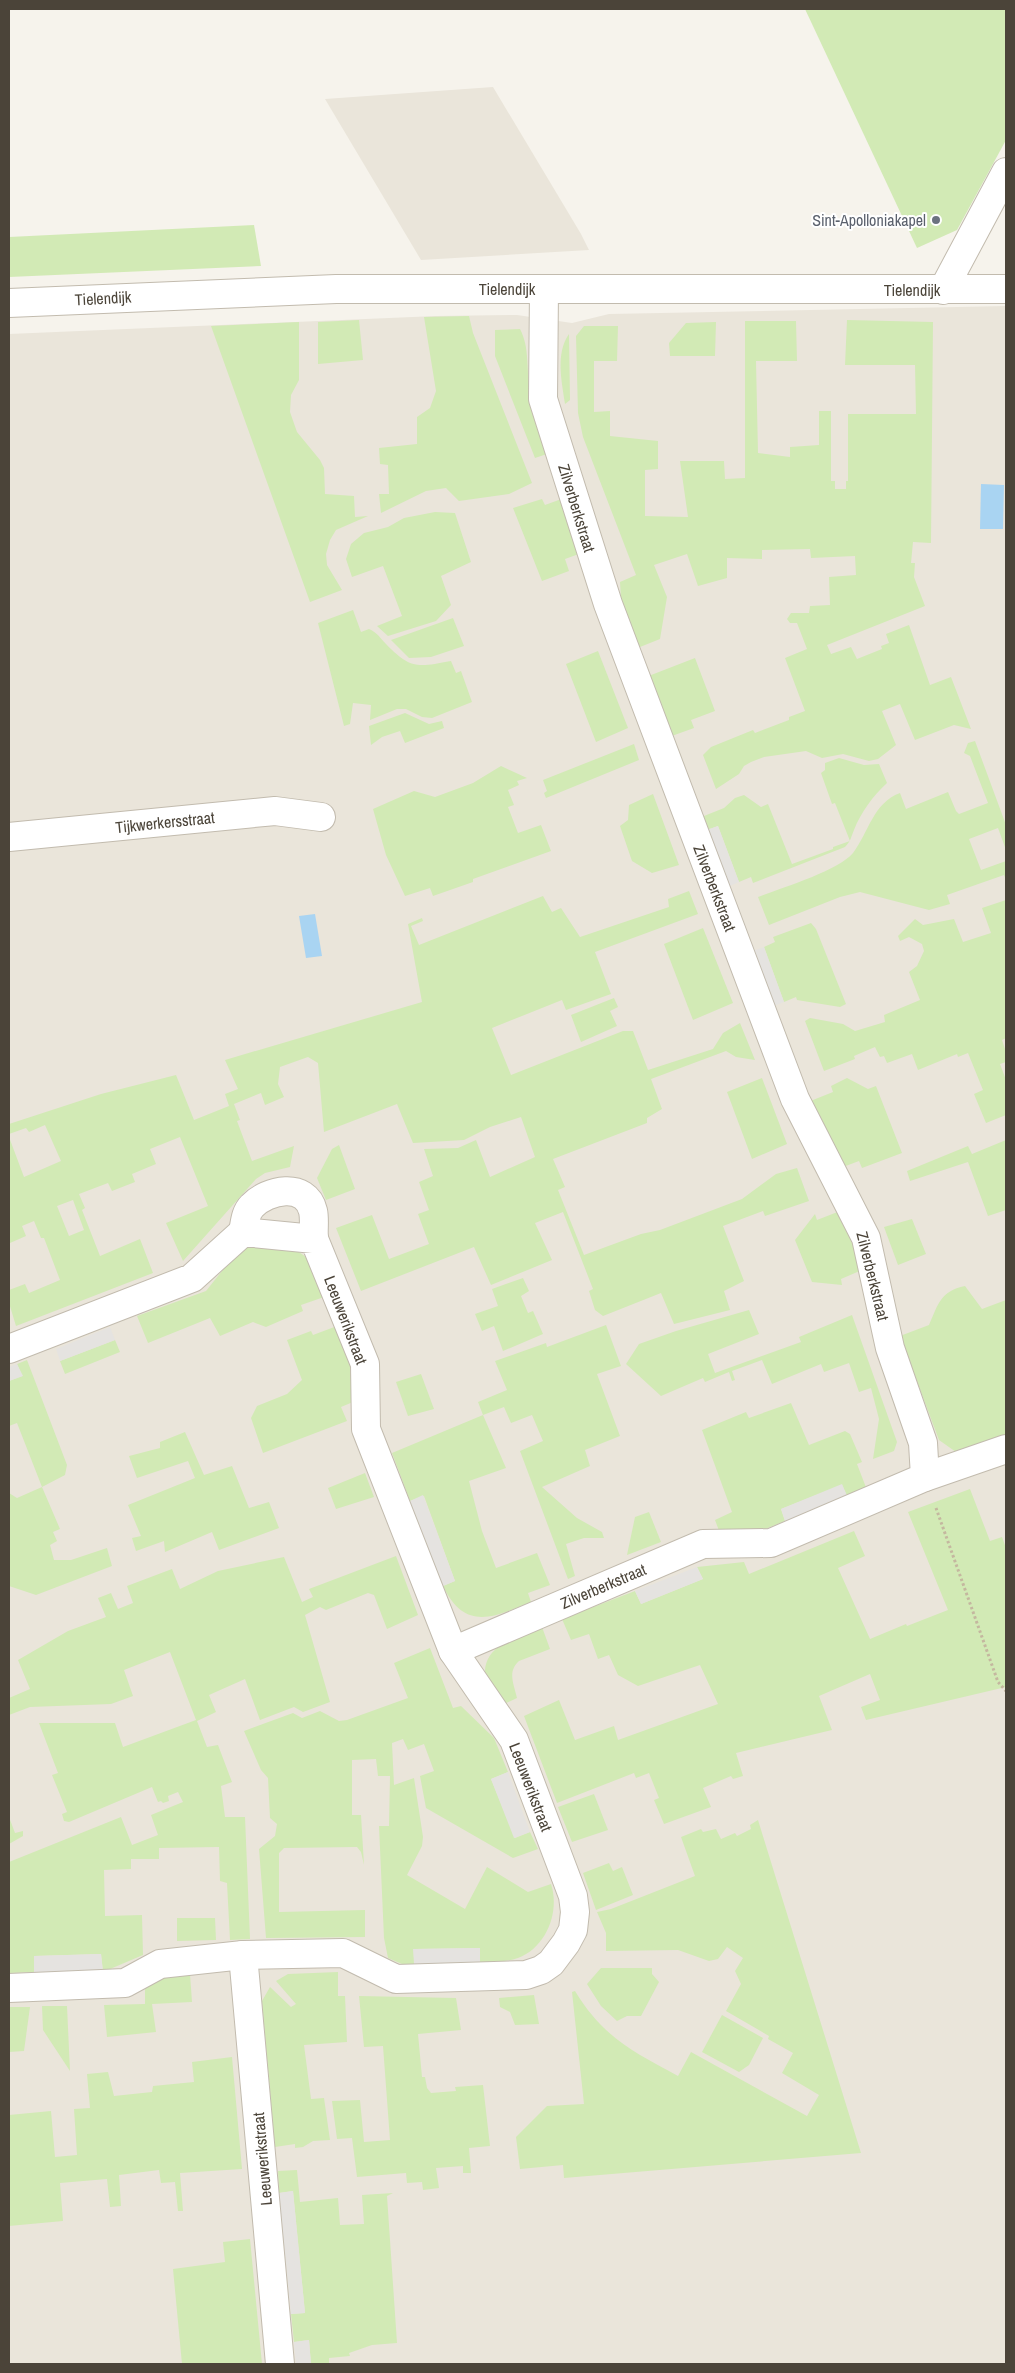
<svg xmlns="http://www.w3.org/2000/svg" width="1015" height="2373" font-family="'Archivo Narrow',sans-serif">
<style>
.residential{fill:#eae5da}
.green{fill:#d2eab5;fill-rule:evenodd}
.parking{fill:#e5e3e0}
.water{fill:#a9d4f2}
.lines{fill:none;stroke-linecap:round;stroke-linejoin:round}
.minor-casing{stroke:#c2bbae;stroke-width:30}
.tertiary-casing{stroke:#c2bbae;stroke-width:30}
.path{stroke:#c4b79f;stroke-width:3;stroke-dasharray:2.5 2.5;stroke-linecap:butt}
.minor{stroke:#fff;stroke-width:28}
.tertiary{stroke:#fff;stroke-width:28}
.worship-dot{fill:#6b7280;stroke:#fff;stroke-width:2}
.labels{text-anchor:middle;dominant-baseline:central;stroke-width:4;stroke-linejoin:round;paint-order:stroke}
.worship-label{font-size:16px;fill:#5b616d;stroke:#fff;text-anchor:end}
.street-label{font-size:16px;fill:#4b4439;stroke:#fff}
</style>
<rect width="100%" height="100%" fill="#f6f3ec"/>
<g class="residential">
<polygon points="493,87 581,234 589,250 421,260 325,99"/>
<polygon points="1006,306 1006,2364 9,2364 9,334 436,316 517,315 572,323 609,314"/>
</g>
<g class="green">
<polygon points="805,9 1006,9 1006,140 957,230 917,248"/>
<polygon points="254,225 261,266 9,277 9,237"/>
<polygon points="469,316 473,333 532,483 509,494 459,501 446,488 426,491 381,513 379,494 389,494 388,465 380,464 379,448 417,444 417,417 430,408 436,391 424,317"/>
<polygon points="359,320 363,360 318,364 318,322"/>
<polygon points="847,320 933,322 931,543 913,542 911,563 915,563 914,577 925,606 827,645 831,654 851,647 857,659 882,649 881,646 889,643 886,634 909,625 930,685 951,677 971,729 954,725 915,740 900,704 882,711 896,745 878,759 869,761 843,754 822,758 806,751 764,757 751,762 744,766 739,774 716,789 703,755 711,747 753,730 755,733 789,720 789,717 805,711 785,658 807,649 797,623 790,623 787,619 791,613 809,613 810,606 830,605 829,577 856,575 855,556 811,558 810,549 762,550 762,559 727,558 727,578 698,586 687,554 654,565 667,597 660,639 635,649 622,615 620,582 636,575 583,437 578,413 576,336 584,326 618,326 617,361 594,361 594,412 610,411 610,436 658,441 658,469 645,470 645,516 688,517 680,461 724,461 725,479 745,478 745,321 796,321 797,361 756,361 758,453 790,457 790,447 819,445 819,411 831,411 831,481 835,481 835,489 846,489 846,481 848,481 848,414 916,414 915,365 845,365"/>
<polygon points="299,322 299,380 291,395 290,412 297,432 320,460 324,468 325,494 354,496 355,517 368,516 336,530 330,540 326,554 327,565 342,590 310,602 211,326"/>
<polygon points="716,322 715,356 670,356 669,343 686,323"/>
<path d="M520,329C530,348 526,369 530,390C534,411 542,432 550,453L535,458L495,356V330Z"/>
<path d="M569,334L570,400L565,404C562,382 555,354 569,334Z"/>
<polygon points="567,497 587,551 565,559 569,571 542,581 513,508 542,499 545,505"/>
<polygon points="435,512 455,513 471,562 441,576 451,605 436,621 388,636 377,626 402,616 383,566 352,577 346,559 351,544 364,533 388,527 404,518"/>
<path d="M353,610L361,632L369,629C378,633 380,638 386,644C411,670 418,667 451,661L456,673L461,671L472,702L432,718L422,717L406,709H397L370,720L371,705L353,703L350,724L344,726L318,623Z"/>
<polygon points="453,618 464,646 431,657 409,658 391,640"/>
<polygon points="598,651 628,728 596,742 566,664"/>
<polygon points="695,658 715,711 691,720 694,728 669,737 646,677"/>
<polygon points="405,713 429,724 442,721 444,728 405,743 400,731 382,737 371,745 369,726"/>
<path d="M975,741L1006,825V850L998,828L969,839L981,870L1006,861V880L1004,875L947,895L950,904L929,910L860,892L840,897L769,925L758,897C781,888 838,871 853,853C869,832 873,803 900,793L906,809L948,792L956,811L959,814L988,803L970,756L964,753L968,743Z"/>
<polygon points="634,744 639,760 546,798 544,793 547,791 543,780"/>
<path d="M839,758L864,765L879,764L887,783C873,796 861,812 854,830C851,837 851,841 845,847L753,883L751,877L739,882L718,826L704,831L699,818L724,808L735,798L744,795L761,807L768,804L792,864L833,849V847L850,841L835,803L832,804L821,773L825,770V763Z"/>
<polygon points="501,766 527,778 517,781 519,785 508,790 514,805 508,807 518,833 541,825 551,851 473,879 473,882 433,896 430,888 405,896 386,855 373,809 414,791 435,797 473,783"/>
<polygon points="653,794 679,865 652,873 632,861 620,826 628,820 629,805"/>
<path d="M689,891L698,914L595,952L611,994L566,1010L562,1000L492,1028L511,1075L623,1031H633L648,1070L713,1049L723,1033L740,1023L755,1060L736,1057L726,1051L651,1079L662,1109L647,1118V1123L553,1159L565,1187L558,1190L584,1255L641,1234L660,1230L742,1199L776,1174L797,1168L809,1201L765,1216L763,1211L723,1226L744,1281L724,1291L730,1310L674,1324L661,1293L603,1316L595,1310L589,1291L593,1289L563,1212L535,1223L552,1260L491,1285L474,1247L361,1291L336,1228L372,1215L389,1259L429,1244L418,1214L429,1210L419,1182L433,1176L424,1149L458,1148L476,1140L490,1177L535,1157L521,1117L490,1127L464,1140L413,1143L397,1104L324,1132L318,1063L308,1057L280,1067L278,1084L284,1097L265,1105L261,1093L234,1104L240,1120L237,1121L252,1161L294,1146L290,1167L265,1173L256,1179L183,1261L166,1223L208,1206L180,1137L150,1149L156,1164L132,1174L135,1182L112,1191L108,1183L79,1194L85,1208L82,1210L100,1256L140,1239L153,1273L16,1326L9,1303V1290L25,1284L29,1293L60,1280L44,1238H41L34,1221L22,1226L26,1236L10,1243L9,1240V1137L24,1177L61,1161L45,1125L29,1132L26,1128L9,1134V1124L101,1094L176,1075L194,1120L229,1106L225,1094L238,1089L225,1060L422,1002L408,924L422,918L423,921L411,926L419,945L543,896L552,912L561,908L580,937L669,907L668,899ZM73,1200L84,1230L69,1236L57,1206Z"/>
<polygon points="1006,900 1006,1038 1002,1040 1006,1052 1006,1062 1000,1064 1006,1080 1006,1115 986,1123 974,1094 983,1090 968,1053 958,1057 957,1054 918,1070 912,1054 887,1063 884,1056 880,1057 875,1047 854,1056 855,1059 824,1071 805,1021 810,1018 843,1024 855,1031 885,1022 884,1015 920,1000 909,972 917,966 924,951 922,944 909,937 900,941 898,936 915,919 923,925 954,919 963,942 991,933 982,908"/>
<polygon points="811,923 816,929 846,1004 840,1007 797,1000 796,997 784,1002 764,947 775,942 773,937"/>
<polygon points="703,928 733,1003 693,1020 664,944"/>
<polygon points="614,998 618,1007 610,1011 617,1026 581,1042 571,1015"/>
<polygon points="762,1078 787,1144 752,1159 727,1092"/>
<polygon points="847,1078 868,1089 876,1086 902,1153 862,1168 859,1161 843,1167 808,1102 833,1092 831,1086"/>
<polygon points="1006,1140 1006,1210 988,1216 968,1162 910,1181 907,1171 968,1146 972,1154"/>
<polygon points="339,1145 355,1189 326,1200 317,1178 332,1149"/>
<polygon points="840,1211 862,1270 841,1279 842,1285 812,1282 795,1240 815,1214 817,1220"/>
<polygon points="912,1219 926,1254 898,1265 884,1227"/>
<path d="M264,1242C309,1251 309,1255 327,1296L301,1305L303,1311L266,1327L253,1322L220,1336L210,1318L148,1343L137,1316L206,1291L234,1256L245,1248Z"/>
<polygon points="523,1278 529,1291 521,1296 528,1313 533,1311 543,1334 503,1351 494,1326 482,1331 475,1314 498,1306 492,1289"/>
<path d="M965,1286L982,1309L1006,1300V1438L956,1452L939,1440L900,1336L929,1325C938,1305 940,1291 965,1286Z"/>
<polygon points="749,1310 759,1334 708,1354 715,1373 801,1342 799,1337 852,1315 897,1442 894,1451 873,1459 879,1419 871,1388 859,1392 849,1363 824,1372 821,1364 772,1384 762,1360 732,1371 735,1380 732,1381 729,1372 705,1382 703,1378 661,1396 626,1364 639,1344 676,1331"/>
<path d="M606,1325L621,1366L597,1374L620,1436L585,1450L590,1466L542,1487L577,1518L602,1532L604,1538H584L566,1544L575,1576L568,1579L520,1451L543,1441L532,1415L511,1423L504,1407L483,1415L506,1468L469,1481L482,1531L496,1568L537,1553L550,1585L528,1593L531,1602C494,1617 465,1632 443,1586L455,1581L424,1496L410,1501L392,1453L483,1415L478,1402L507,1390L495,1361L546,1343L547,1347Z"/>
<polygon points="337,1326 349,1353 353,1402 341,1407 347,1421 263,1453 251,1418 257,1406 287,1394 302,1380 287,1340 311,1331 313,1335"/>
<polygon points="115,1340 120,1352 65,1374 60,1361"/>
<polygon points="27,1360 67,1465 65,1475 42,1487 60,1529 53,1532 57,1541 50,1545 54,1560 71,1560 107,1548 112,1566 36,1595 9,1586 9,1493 17,1498 42,1487 17,1423 9,1426 9,1381 22,1376 17,1364"/>
<polygon points="421,1374 434,1409 408,1416 396,1382"/>
<polygon points="791,1403 809,1445 845,1431 850,1434 862,1462 857,1464 867,1490 848,1498 842,1485 781,1509 785,1521 760,1531 721,1536 715,1520 732,1512 702,1430 746,1412 749,1418"/>
<polygon points="185,1432 204,1475 232,1466 249,1508 269,1502 279,1528 219,1550 212,1532 165,1552 164,1541 136,1551 132,1538 141,1536 128,1505 195,1478 188,1461 137,1478 129,1456 160,1448 160,1442"/>
<polygon points="365,1473 374,1497 336,1509 328,1488"/>
<polygon points="970,1489 990,1541 1002,1537 1006,1548 1006,1687 866,1720 861,1707 880,1700 870,1674 819,1696 832,1730 736,1753 743,1776 733,1779 731,1776 703,1788 711,1807 664,1824 654,1800 659,1798 649,1773 636,1778 634,1773 557,1803 524,1716 559,1700 575,1740 614,1726 618,1740 718,1704 700,1665 638,1686 618,1675 609,1655 598,1659 589,1634 571,1640 562,1619 635,1591 641,1604 703,1579 697,1567 744,1562 749,1574 854,1531 865,1556 838,1568 870,1639 906,1624 907,1626 948,1610 908,1512"/>
<polygon points="649,1512 661,1542 627,1555 635,1517"/>
<polygon points="396,1556 418,1615 387,1629 374,1595 368,1593 326,1610 320,1607 305,1615 330,1702 303,1712 294,1707 260,1720 245,1679 209,1695 216,1712 197,1721 207,1747 218,1745 232,1782 221,1786 225,1817 245,1817 250,1939 230,1940 227,1883 220,1881 219,1847 159,1848 159,1859 131,1859 131,1869 104,1870 105,1916 142,1915 143,1955 103,1972 101,1954 34,1956 34,1972 9,1973 9,1862 121,1817 132,1845 158,1835 151,1815 183,1802 178,1792 168,1796 169,1801 163,1803 161,1801 158,1802 152,1787 69,1822 64,1821 62,1814 67,1812 52,1775 58,1773 39,1723 115,1723 123,1747 196,1720 170,1652 124,1670 133,1696 111,1704 30,1707 9,1715 9,1698 30,1689 18,1660 68,1631 106,1617 98,1598 111,1593 118,1609 133,1603 127,1586 172,1569 180,1589 218,1571 284,1557 302,1602 313,1597 309,1589"/>
<path d="M542,1627L550,1649L519,1661C507,1672 514,1684 517,1698L504,1704L485,1674C484,1643 520,1637 542,1627Z"/>
<path d="M430,1648L453,1708L461,1706L494,1738L508,1772L491,1779L515,1838L530,1832L538,1849L513,1858L426,1808L420,1776L434,1771L424,1744L408,1750L403,1739L392,1743L394,1785L414,1778L423,1837L422,1846L407,1875L465,1909L487,1867L528,1892L551,1884C560,1911 547,1947 518,1958C506,1962 493,1962 480,1963V1948L414,1949V1964H402L388,1958L384,1938L379,1826H389L390,1776H378L376,1759L352,1760V1815H361L364,1865L361,1852L357,1847L284,1848L279,1853V1912L365,1910V1937L266,1938L259,1849L275,1836L277,1824L270,1818L268,1778L261,1770L244,1731L293,1713L302,1718L320,1711L339,1721L347,1720L408,1698L394,1663Z"/>
<polygon points="594,1794 608,1830 572,1842 558,1807"/>
<polygon points="9,1817 15,1833 23,1831 23,1836 9,1844"/>
<path d="M758,1820L861,2153L564,2178L563,2165L520,2169L516,2137L547,2106L584,2104L572,1992L575,1991C603,2037 632,2051 678,2076L691,2052L807,2116L819,2095L782,2073L793,2053L768,2039L769,2036L726,2011L741,1984L735,1971L743,1958L727,1947L718,1959L709,1961L678,1950L606,1951V1933L597,1912L611,1909L695,1876L681,1837L701,1829L703,1832L716,1829L721,1839L735,1833L737,1836L751,1829L750,1825Z"/>
<polygon points="609,1863 613,1871 622,1867 633,1895 596,1910 583,1873"/>
<polygon points="177,1918 215,1918 216,1940 177,1941"/>
<polygon points="601,1968 652,1968 652,1974 659,1982 641,2016 627,2016 617,2021 601,2006 587,1984"/>
<polygon points="338,1972 338,1996 345,1996 347,2042 304,2045 311,2099 324,2098 330,2140 313,2141 303,2147 295,2148 295,2144 275,2147 262,2001 270,1987 291,2007 296,2004 276,1981 288,1974"/>
<polygon points="190,1974 192,2002 152,2004 156,2032 107,2037 104,2005 145,2004 145,1986 168,1975"/>
<polygon points="534,1995 539,2024 515,2025 510,2012 500,2007 499,1998"/>
<polygon points="359,1996 456,1998 461,2030 418,2034 422,2077 425,2077 427,2088 431,2093 456,2091 455,2087 483,2085 490,2146 469,2148 471,2173 463,2173 463,2166 436,2168 439,2188 423,2190 422,2182 407,2183 406,2173 357,2177 352,2138 337,2139 332,2101 360,2100 364,2142 390,2140 383,2046 364,2047"/>
<polygon points="42,2006 67,2006 70,2071 43,2030"/>
<polygon points="9,2007 30,2007 24,2051 9,2052"/>
<polygon points="722,2015 763,2038 749,2065 739,2072 702,2052"/>
<polygon points="232,2057 242,2169 180,2173 183,2211 178,2211 175,2182 161,2183 159,2170 119,2175 121,2206 110,2207 107,2179 60,2183 63,2221 9,2226 9,2115 51,2111 55,2157 77,2155 74,2109 90,2108 87,2074 108,2072 114,2096 152,2092 153,2086 194,2082 192,2062"/>
<polygon points="297,2170 300,2202 338,2198 340,2225 364,2224 362,2195 393,2193 387,2196 397,2343 372,2345 349,2353 350,2356 329,2358 329,2364 311,2364 309,2340 294,2342 291,2314 305,2313 293,2191 279,2193 278,2171"/>
<polygon points="250,2239 262,2364 182,2364 173,2269 225,2262 223,2242"/>
</g>
<g class="parking">
<polygon points="718,826 739,882 725,888 704,831"/>
<polygon points="764,947 784,1002 771,1007 750,952"/>
<polygon points="110,1327 115,1340 60,1361 56,1349"/>
<polygon points="17,1364 23,1376 9,1381 9,1367"/>
<polygon points="842,1484 848,1498 785,1521 781,1509"/>
<polygon points="423,1495 455,1581 443,1586 410,1501"/>
<polygon points="697,1567 703,1579 641,1604 635,1591"/>
<polygon points="508,1772 530,1832 514,1838 491,1779"/>
<polygon points="480,1948 480,1963 414,1964 413,1949"/>
<polygon points="101,1954 103,1972 34,1972 34,1956"/>
<polygon points="293,2191 305,2313 291,2314 279,2193"/>
<polygon points="309,2340 311,2364 296,2364 294,2342"/>
</g>
<g class="water">
<polygon points="981,484 1004,485 1003,529 980,529"/>
<polygon points="315,914 322,956 306,958 299,916"/>
</g>
<g class="lines">
<g class="minor-casing">
<g id="minor">
<polyline points="943,290 1006,172"/>
<polyline points="9,837 275,811 321,817"/>
<path d="M243,1232C245,1223 245,1213 252,1206C267,1190 306,1181 313,1211C315,1219 313,1230 314,1239"/>
<polyline points="9,1349 192,1278 243,1232 314,1239 365,1364 366,1429 453,1651 514,1740 573,1896 575,1912 573,1930 566,1943 551,1963 541,1970 526,1975 396,1979 343,1953 243,1955 160,1964 125,1983 9,1988"/>
<polyline points="925,1477 1006,1449"/>
<polyline points="453,1651 703,1544 771,1543 925,1477 923,1443 890,1348 866,1238 795,1099 608,604 543,399 544,289"/>
<polyline points="243,1955 280,2364"/>
</g>
</g>
<g class="tertiary-casing">
<polyline id="tertiary" points="9,303 336,289 1006,289"/>
</g>
<polyline class="path" points="936,1508 998,1682 1006,1691"/>
<use href="#minor" class="minor"/>
<use href="#tertiary" class="tertiary"/>
</g>
<circle class="worship-dot" cx="936" cy="220" r="5"/>
<g class="labels">
<g class="worship-label">
<text x="926" y="220">Sint-Apolloniakapel</text>
</g>
<g class="street-label">
<text x="507" y="289">Tielendijk</text>
<text x="912" y="290">Tielendijk</text>
<text transform="translate(103 298) rotate(-3)">Tielendijk</text>
<text transform="translate(577 508) rotate(73)">Zilverberkstraat</text>
<text transform="translate(165 822) rotate(-6)">Tijkwerkersstraat</text>
<text transform="translate(715 888) rotate(69)">Zilverberkstraat</text>
<text transform="translate(873 1276) rotate(76)">Zilverberkstraat</text>
<text transform="translate(346 1320) rotate(69)">Leeuwerikstraat</text>
<text transform="translate(603 1586) rotate(-23)">Zilverberkstraat</text>
<text transform="translate(531 1787) rotate(69)">Leeuwerikstraat</text>
<text transform="translate(262 2159) rotate(-95)">Leeuwerikstraat</text>
</g>
</g>
<rect width="1015" height="2373" fill="none" stroke="#4b4439" stroke-width="20"/>
</svg>
